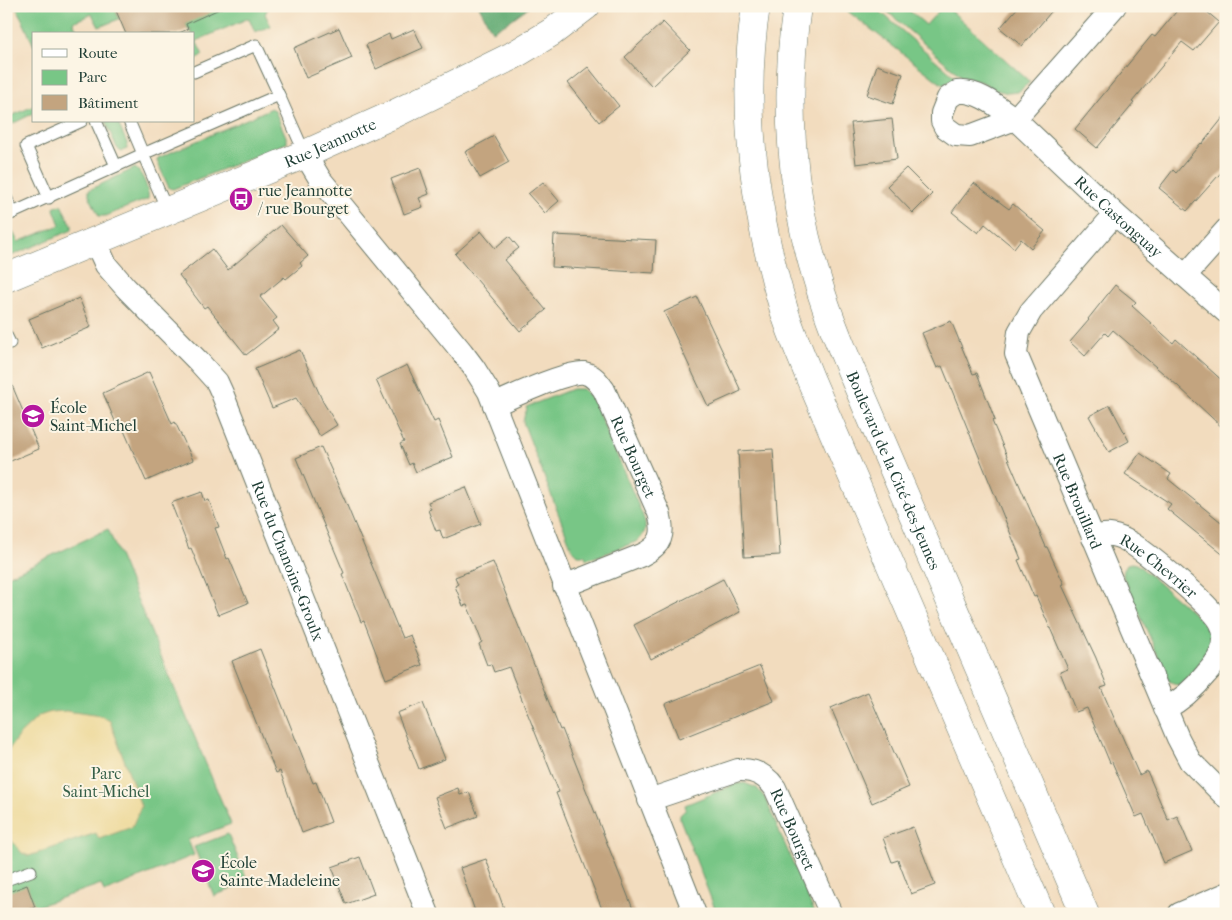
<svg xmlns="http://www.w3.org/2000/svg" width="1232" height="920" font-family="'IM FELL French Canon',serif">
<style>
.green{fill:#78c686;stroke:#4c825d}
.forest{fill:#62ab73;stroke:#407454}
.sand{fill:#eeda9e;stroke:#868c69}
.building{fill:#c3a47f}
.lines{fill:none;stroke-linecap:round;stroke-linejoin:round}
.lane-casing{stroke:#697564;stroke-width:13}
.street-casing{stroke:#697564;stroke-width:24}
.secondary-casing{stroke:#697564;stroke-width:29}
.lane{stroke:#fff;stroke-width:11}
.street{stroke:#fff;stroke-width:22}
.secondary{stroke:#fff;stroke-width:28}
.labels{text-anchor:middle;dominant-baseline:central;stroke-width:4;stroke-linejoin:round;paint-order:stroke}
.street-label{font-size:16px;fill:#1f3d34;stroke:#fcf5e5}
.poi-label{font-size:16px;fill:#1f3d34;stroke:#fcf5e5;text-anchor:start}
.park-label{font-size:16px;fill:#355f48;stroke:#fcf5e5}
</style>
<rect width="100%" height="100%" fill="#fcf5e5"/>
<filter id="ink" filterUnits="userSpaceOnUse"><feTurbulence type="fractalNoise" baseFrequency=".02" numOctaves="2"/><feDisplacementMap in="SourceGraphic" scale="10" xChannelSelector="R" yChannelSelector="G"/><feConvolveMatrix kernelMatrix="1 2 1 2 8 2 1 2 1" color-interpolation-filters="sRGB"/></filter>
<filter id="wash" filterUnits="userSpaceOnUse"><feTurbulence type="fractalNoise" baseFrequency=".0096" numOctaves="4" result="noise"/><feDisplacementMap in="SourceGraphic" scale="20" xChannelSelector="R" yChannelSelector="G"/><feGaussianBlur stdDeviation="1.12" result="paint"/><feColorMatrix in="noise" values="0 0 0 0 0 0 0 0 0 0 0 0 0 0 0 0 0 1.4 0 .05"/><feComposite in="paint" operator="in"/></filter>
<g filter="url(#wash)">
<rect width="100%" height="100%" fill="#f2dcbe"/>
<g class="green">
<polygon points="16,6 114,6 119,19 99,27 92,14 73,22 79,34 34,34 34,46"/>
<polygon points="206,6 269,6 265,14 271,26 255,32 249,18 196,41 203,55 196,60 194,55 194,34 191,34 191,29 188,29 186,24"/>
<polygon points="841,6 874,6 956,78 943,85"/>
<polygon points="881,6 904,6 926,25 943,6 946,6 1030,82 1018,92 1008,93 996,90 982,82 962,77"/>
<polygon points="34,106 34,113 6,127 6,118"/>
<polygon points="272,108 275,111 287,139 287,143 173,189 169,188 157,161 158,158"/>
<polygon points="105,121 117,121 127,143 127,149 122,151 117,148"/>
<path d="M135,168C142,172 150,191 148,199L105,216H99L89,195V190Z"/>
<polygon points="61,205 72,225 72,230 6,258 6,228 11,228 18,242 60,225 54,209 55,206"/>
<path d="M572,389H583L593,400L643,516C647,526 646,533 638,541L599,556L586,559L585,555H578L572,549L523,422L525,413L527,410L526,407Z"/>
<polygon points="108,529 231,824 188,840 194,855 104,892 101,884 35,907 38,914 6,914 6,577"/>
<polygon points="1133,563 1138,565 1201,620 1209,632 1210,641 1205,656 1185,681 1178,685 1169,681 1123,576 1124,569 1127,564"/>
<polygon points="744,783 757,788 765,798 815,914 717,914 680,819 680,815 686,809 685,805 736,784"/>
<polygon points="228,834 248,882 214,896 194,847"/>
</g>
<polygon class="forest" points="479,6 530,6 508,22 492,31"/>
<polygon class="sand" points="66,711 101,716 110,721 141,806 132,827 99,839 96,833 29,856 22,853 6,834 6,754 18,736 39,716 51,712"/>
<g id="blocks">
<g class="building">
<polygon points="114,6 226,6 186,24 188,29 177,34 126,34"/>
<polygon points="1019,6 1056,6 1022,46 1000,28"/>
<polygon points="1181,6 1200,6 1219,22 1194,51 1182,42 1132,102 1134,103 1097,148 1075,129 1152,35 1155,37"/>
<polygon points="663,22 690,50 652,86 625,57"/>
<polygon points="339,28 352,58 306,78 294,48"/>
<polygon points="414,29 423,48 376,69 366,45 389,34 391,39"/>
<polygon points="877,65 903,74 893,104 867,95"/>
<polygon points="588,67 619,106 599,122 568,83"/>
<polygon points="1226,114 1226,167 1187,211 1159,188 1173,170 1176,173 1201,143 1202,144"/>
<polygon points="892,119 897,159 856,164 851,123"/>
<polygon points="494,136 509,162 480,178 465,152"/>
<polygon points="420,168 429,194 419,198 423,207 404,214 391,179"/>
<polygon points="906,168 932,194 913,213 887,186"/>
<polygon points="543,182 559,201 545,213 528,194"/>
<polygon points="974,183 1009,209 1013,204 1045,231 1031,248 1021,239 1014,248 985,224 978,233 952,212"/>
<polygon points="281,225 308,256 300,263 302,266 286,279 284,277 260,297 277,318 273,321 279,329 246,355 207,306 204,308 179,275 212,249 228,270"/>
<polygon points="481,231 495,248 509,236 519,248 504,260 546,310 520,331 455,254"/>
<polygon points="554,235 656,240 654,273 552,267"/>
<polygon points="1115,285 1136,302 1132,306 1173,343 1176,339 1226,384 1226,431 1178,386 1113,330 1108,336 1105,333 1085,356 1070,342 1089,320 1088,319"/>
<polygon points="697,297 741,391 708,406 664,312"/>
<polygon points="79,298 91,327 42,348 29,319"/>
<polygon points="951,321 973,374 977,373 995,420 992,421 1046,547 1047,547 1064,584 1062,585 1096,658 1107,686 1101,688 1139,775 1147,771 1168,820 1177,816 1192,851 1164,863 1143,814 1136,817 1112,762 1110,763 1087,708 1076,712 1060,672 1068,669 1036,596 1034,597 1018,560 1021,559 942,366 937,368 922,333"/>
<polygon points="300,350 323,402 337,425 320,436 296,398 272,408 255,369"/>
<polygon points="407,365 434,422 438,420 453,457 416,472 412,463 409,465 400,444 404,442 376,380"/>
<polygon points="6,371 39,449 6,463"/>
<polygon points="149,372 172,424 175,422 193,460 146,481 122,426 118,428 103,393"/>
<polygon points="1110,405 1129,441 1109,452 1089,416"/>
<polygon points="321,447 346,503 402,638 410,635 422,665 386,679 364,621 361,622 342,574 344,573 296,458"/>
<polygon points="773,449 780,555 744,557 738,451"/>
<polygon points="1140,453 1171,474 1168,479 1226,526 1226,557 1167,509 1171,504 1125,474"/>
<polygon points="466,487 481,524 443,539 440,530 436,531 428,510 431,509 428,502"/>
<polygon points="202,492 205,501 209,500 219,527 215,528 227,559 229,558 248,603 218,615 191,548 189,549 171,503"/>
<polygon points="493,562 560,730 562,729 635,914 604,914 556,793 559,792 509,667 494,672 491,664 487,665 479,644 482,642 471,614 467,605 463,606 455,586 458,584 455,577"/>
<polygon points="723,579 740,612 651,659 634,625"/>
<polygon points="260,649 313,783 316,782 331,822 302,833 280,771 276,773 232,661"/>
<polygon points="760,666 774,701 679,739 665,704"/>
<polygon points="868,692 909,787 872,803 831,708"/>
<polygon points="423,703 445,759 419,769 397,713"/>
<polygon points="458,788 460,795 469,792 478,816 447,828 435,797"/>
<polygon points="913,827 935,885 911,894 898,860 892,862 883,838"/>
<polygon points="360,857 374,894 346,904 332,867"/>
<polygon points="486,859 506,914 476,914 460,868"/>
<polygon points="27,885 35,907 18,914 6,914 6,893"/>
</g>
</g>
</g>
<g filter="url(#ink)">
<use href="#blocks" fill-opacity="0" stroke="#697564" stroke-width="1"/>
<g class="lines">
<g class="lane-casing">
<g id="lane">
<polyline points="194,72 256,45 279,95"/>
<polyline points="96,121 116,166"/>
<polyline points="129,121 143,154 279,95 305,154"/>
<polyline points="6,197 13,213"/>
<polyline points="49,198 26,146 82,121"/>
<polyline points="6,216 143,154 167,210"/>
<polyline points="6,335 10,343 6,344"/>
<polyline points="6,880 31,871"/>
</g>
</g>
<g class="street-casing">
<g id="street">
<path id="s1" d="M1115,6L1015,119L970,136L956,135L945,127L942,121V113L948,98L957,92C979,90 998,107 1015,119L1115,214L1226,312"/>
<polyline points="305,154 320,179 462,352 474,368 489,392 695,914"/>
<path id="s2" d="M1115,214L1031,311L1019,332L1016,354L1178,738L1190,761L1226,797"/>
<path id="s3" d="M95,241L106,265L126,288L198,361L217,382L222,393L428,914"/>
<polyline points="1185,276 1226,230"/>
<path id="s4" d="M494,405C511,397 567,371 584,373C594,375 599,383 604,390L659,513C665,534 662,545 642,555L564,586"/>
<path id="s5" d="M1093,538C1107,532 1118,535 1131,543C1149,555 1216,608 1222,626C1229,645 1218,661 1206,674C1194,689 1182,700 1165,709"/>
<path id="s6" d="M649,800L738,770C754,769 766,775 775,788L831,914"/>
<polyline points="1179,914 1226,894"/>
</g>
</g>
<g class="secondary-casing">
<g id="secondary">
<path d="M756,6C740,107 755,213 784,310C791,333 801,355 810,378L1041,914"/>
<path id="s7" d="M797,6C784,97 790,194 818,282C828,316 842,349 856,382L1085,914"/>
<path id="s8" d="M6,278L305,154L392,115L512,56L552,32L586,6"/>
</g>
</g>
<use href="#lane" class="lane"/>
<use href="#street" class="street"/>
<use href="#secondary" class="secondary"/>
</g>
</g>
<defs>
<g id="bus-disc" transform="scale(1.25)"><circle r="9.5" fill="#b5179e" stroke="#fcf5e5"/><path d="M-5-6H5V4H4V6H2V4H-2V6H-4V4H-5ZM-3.5-4V0h7V-4ZM-3.5 1.2v1.5H-2V1.2ZM2 1.2v1.5H3.5V1.2Z" fill="#fff"/></g>
<g id="school-disc" transform="scale(1.25)"><circle r="9.5" fill="#b5179e" stroke="#fcf5e5"/><path d="M0-5L7-2L0 1L-7-2ZM-4 1L0 2.5L4 1V4Q0 6-4 4Z" fill="#fff"/></g>
</defs>
<g fill-rule="evenodd">
<use href="#bus-disc" x="241" y="199"/>
<use href="#school-disc" x="33" y="416"/>
<use href="#school-disc" x="203" y="871"/>
</g>
<g class="labels">
<g class="street-label">
<text stroke="none"><textPath href="#s8" startOffset="351">Rue Jeannotte</textPath></text>
<text stroke="none"><textPath href="#s1" startOffset="476">Rue Castonguay</textPath></text>
<text stroke="none"><textPath href="#s4" startOffset="196">Rue Bourget</textPath></text>
<text stroke="none"><textPath href="#s7" startOffset="482">Boulevard de la Cité-des-Jeunes</textPath></text>
<text stroke="none"><textPath href="#s2" startOffset="334">Rue Brouillard</textPath></text>
<text stroke="none"><textPath href="#s3" startOffset="380">Rue du Chanoine-Groulx</textPath></text>
<text stroke="none"><textPath href="#s5" startOffset="76">Rue Chevrier</textPath></text>
<text stroke="none"><textPath href="#s6" startOffset="182">Rue Bourget</textPath></text>
</g>
<g class="poi-label">
<text x="258" y="190">rue Jeannotte<tspan x="258" dy="18">/ rue Bourget</tspan></text>
<text x="50" y="407">École<tspan x="50" dy="18">Saint-Michel</tspan></text>
<text x="220" y="862">École<tspan x="220" dy="18">Sainte-Madeleine</tspan></text>
</g>
<g class="park-label">
<text x="106" y="773">Parc<tspan x="106" dy="18">Saint-Michel</tspan></text>
</g>
</g>
<rect width="1232" height="920" fill="none" stroke="#fcf5e5" stroke-width="25"/>
<rect x="32" y="32" width="162" height="90" fill="#fcf5e5" stroke="#a4ab9e"/>
<rect x="42" y="49" width="25" height="8" fill="#ffffff" stroke="#a4ab9e"/>
<text x="78" y="58" font-size="15" fill="#1f3d34">Route</text>
<rect x="42" y="70" width="25" height="15" fill="#78c686" stroke="#a4ab9e"/>
<text x="78" y="82" font-size="15" fill="#1f3d34">Parc</text>
<rect x="42" y="95" width="25" height="15" fill="#c3a47f" stroke="#a4ab9e"/>
<text x="78" y="108" font-size="15" fill="#1f3d34">Bâtiment</text>
</svg>
